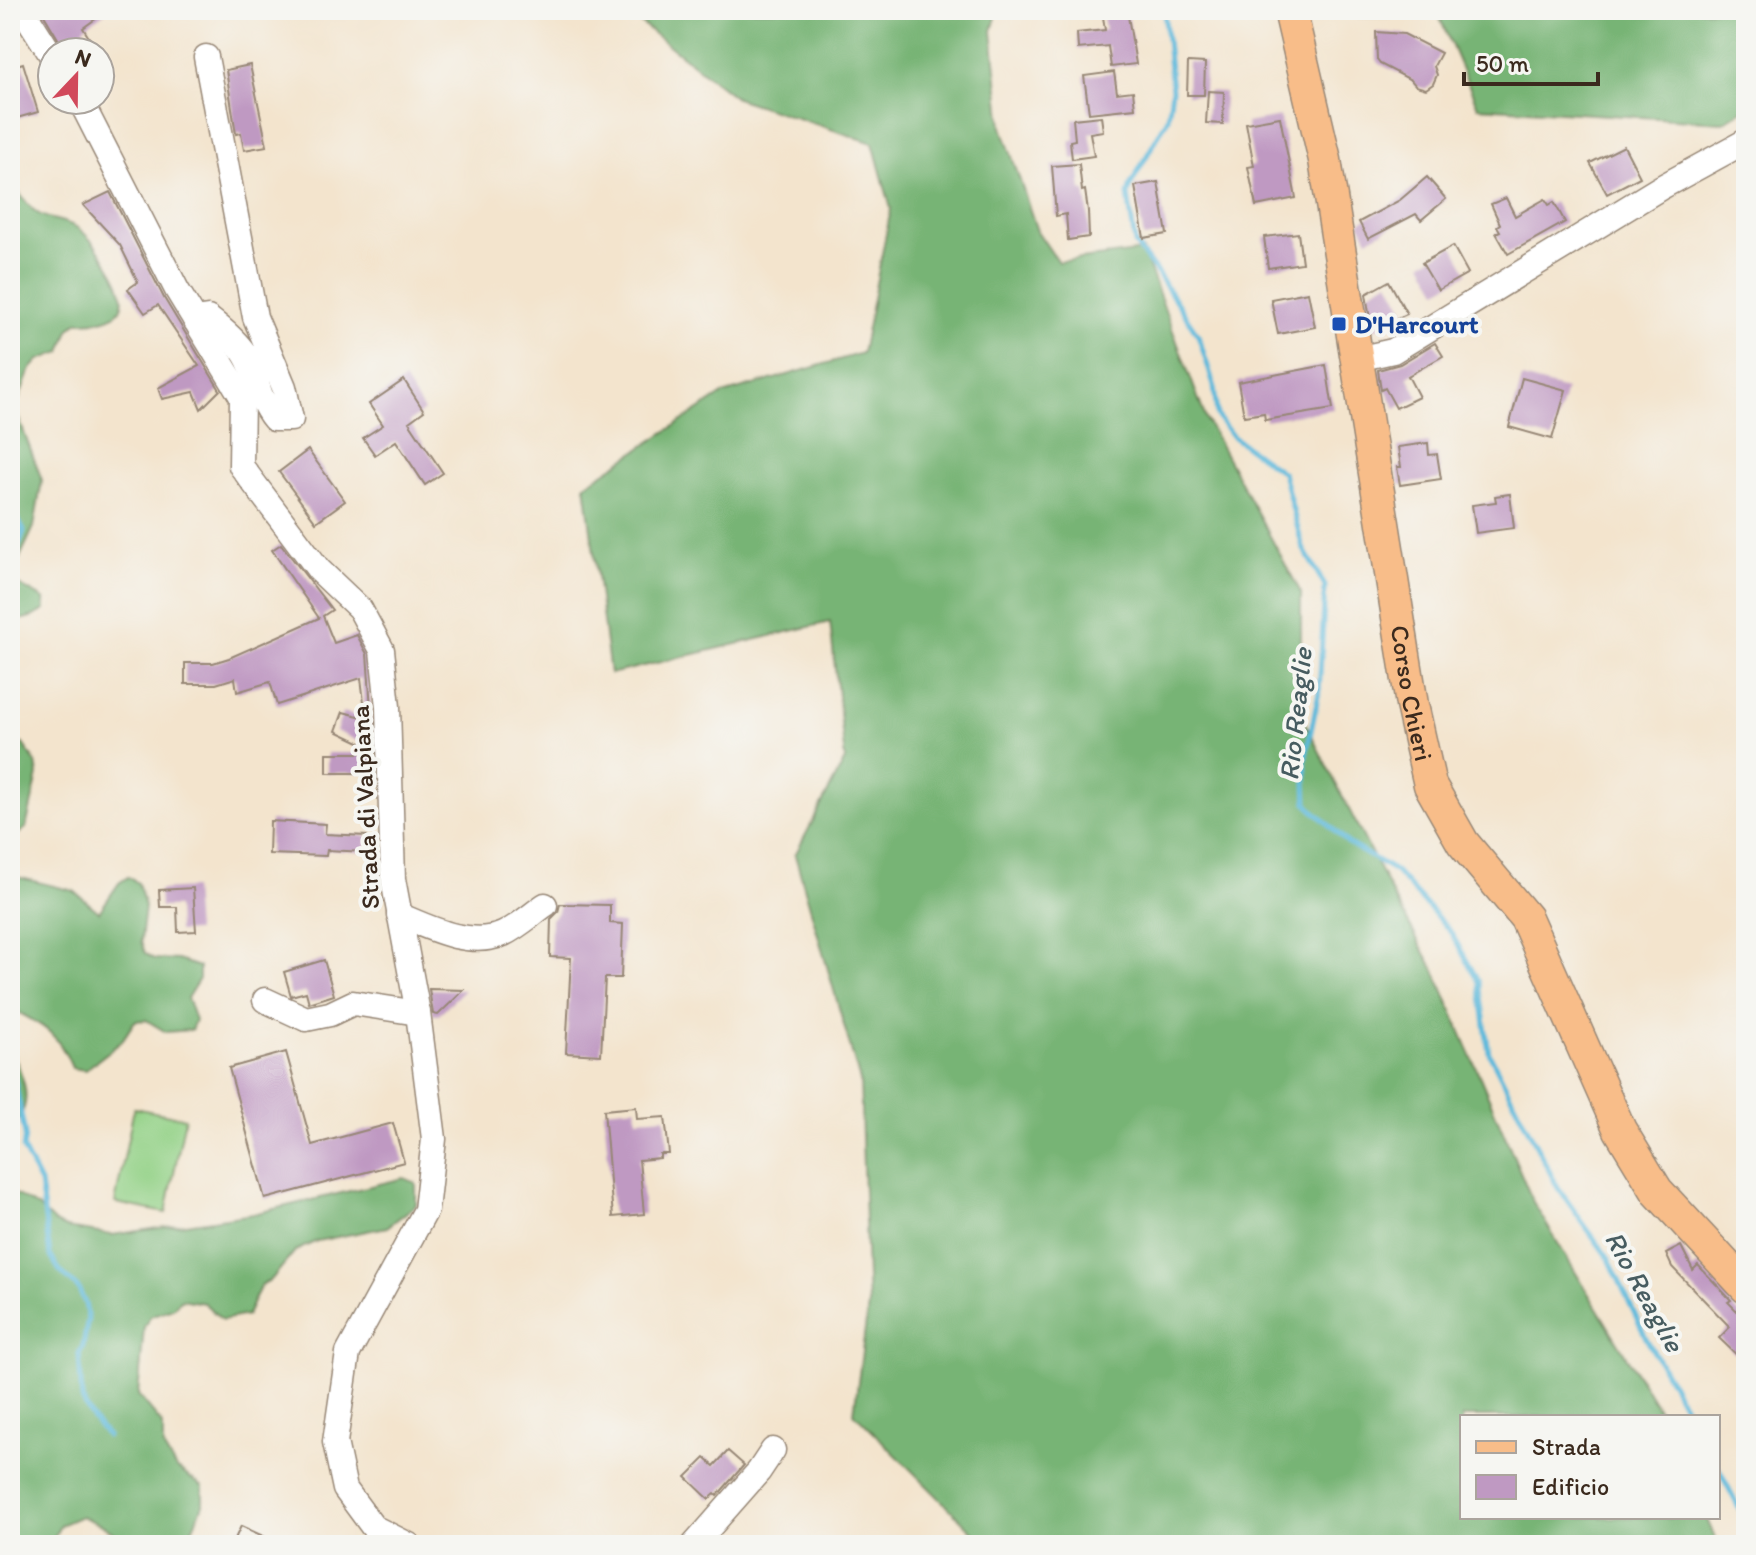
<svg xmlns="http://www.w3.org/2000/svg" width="1756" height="1555" font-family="Itim,sans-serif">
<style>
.green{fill:#94d288;stroke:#687e53;stroke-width:2}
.forest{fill:#77b474;stroke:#596f49;stroke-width:2}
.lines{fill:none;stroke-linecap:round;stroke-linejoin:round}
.stream{stroke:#5db9db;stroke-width:5}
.building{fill:#bf99c2}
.minor-casing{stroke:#978776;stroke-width:27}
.major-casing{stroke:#978776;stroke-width:35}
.minor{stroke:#fff;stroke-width:24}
.major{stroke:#f8bd89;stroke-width:32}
.transit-dot{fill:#1a4fb4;stroke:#f6f6f2;stroke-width:3}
.labels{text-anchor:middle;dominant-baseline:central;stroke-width:8;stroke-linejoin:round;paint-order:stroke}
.transit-label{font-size:26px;font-weight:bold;fill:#164399;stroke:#f6f6f2;text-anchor:start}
.street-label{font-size:26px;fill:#3b2a1e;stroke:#f6f6f2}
.water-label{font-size:28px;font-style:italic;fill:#475c60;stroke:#f6f6f2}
</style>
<rect width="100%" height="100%" fill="#f6f6f2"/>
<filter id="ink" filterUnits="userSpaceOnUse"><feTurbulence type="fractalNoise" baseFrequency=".0125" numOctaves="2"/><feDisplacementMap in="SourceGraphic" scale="16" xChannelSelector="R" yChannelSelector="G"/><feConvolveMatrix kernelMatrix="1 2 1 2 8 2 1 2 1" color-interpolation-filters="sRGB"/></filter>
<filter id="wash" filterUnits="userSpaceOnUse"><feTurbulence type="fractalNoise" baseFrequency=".006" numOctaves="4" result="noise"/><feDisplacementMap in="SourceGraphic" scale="32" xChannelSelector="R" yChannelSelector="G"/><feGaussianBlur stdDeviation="1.8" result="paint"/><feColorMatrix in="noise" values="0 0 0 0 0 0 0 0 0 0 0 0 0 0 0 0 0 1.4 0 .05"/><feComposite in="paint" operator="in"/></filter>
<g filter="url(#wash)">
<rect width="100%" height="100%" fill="#f3e4cd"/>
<polygon class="green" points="134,1108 185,1118 166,1213 115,1203"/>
<g class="forest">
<polygon points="624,10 998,10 992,31 1002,127 1037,231 1058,262 1143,251 1206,419 1301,593 1301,715 1391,892 1436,973 1533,1202 1663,1417 1462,1417 1462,1517 1706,1517 1718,1545 1000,1545 976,1535 854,1413 868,1306 860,1081 795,855 845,760 830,622 610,674 585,485 723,394 862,353 891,209 873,143 736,98"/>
<polygon points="1305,10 1746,10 1746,108 1723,122 1478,107 1439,16 1307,17"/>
<path d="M10,181C18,191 28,208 39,214C51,221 68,220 79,229C92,239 102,253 110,267C135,307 123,322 77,322L69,330L61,352L39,360L30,370L18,402L17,414L42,480L34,527L14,570V582L44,599L45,610L34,616L10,623Z"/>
<polygon points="10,739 23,744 36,763 38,775 26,828 17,835 10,854"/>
<path d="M10,858L17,877L74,891L99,912L119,883L128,877L138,883L145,906L141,941L145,953L154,959L178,960L199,967V979L187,998L195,1020L191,1030L166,1032L146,1020L135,1021L121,1042L85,1070L72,1068C58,1033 45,1026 12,1009L10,1010Z"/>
<path d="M10,1047C22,1074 38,1105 10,1127Z"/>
<polygon points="404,1178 416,1183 416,1205 387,1227 317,1241 295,1251 272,1279 261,1285 247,1315 222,1320 204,1303 181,1299 173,1308 150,1316 144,1327 138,1395 163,1425 163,1447 175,1467 203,1487 203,1505 185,1545 130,1545 104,1526 81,1516 60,1525 55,1536 55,1545 10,1545 10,1191 38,1207 55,1223 66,1228 112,1235 253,1214"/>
</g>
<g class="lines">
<g class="stream">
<polyline points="1164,10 1172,90 1168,118 1131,184 1128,195 1135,244 1158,274 1198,335 1214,385 1217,416 1232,436 1283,473 1303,548 1325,586 1319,692 1305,760 1307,804 1349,844 1395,871 1450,931 1479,982 1489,1053 1558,1188 1609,1259 1646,1338 1690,1417"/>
<polyline points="10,506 24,531 10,569"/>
<polyline points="10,1070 14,1076 25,1135 23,1149 40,1183 50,1255 60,1271 78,1288 85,1303 88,1318 83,1346 79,1354 82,1399 91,1417 107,1436"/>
<polyline points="1718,1467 1746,1522"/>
</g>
</g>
<g id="blocks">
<g class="building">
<polygon points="41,10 108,10 83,28 98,52 66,52"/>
<polygon points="1102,10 1127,10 1136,64 1111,67 1108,46 1078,49 1077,33 1105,30"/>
<polygon points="1376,32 1404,34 1441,53 1434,66 1437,75 1433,84 1426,89 1416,86 1411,80 1380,64 1377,60"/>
<polygon points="1188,62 1205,63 1204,95 1187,95"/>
<polygon points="23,63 38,112 10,120 10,67"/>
<polygon points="250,65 267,146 244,150 241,133 236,134 226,70"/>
<polygon points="1114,72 1117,93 1133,91 1135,108 1089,113 1084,76"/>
<polygon points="1208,91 1224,92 1223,124 1206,123"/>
<polygon points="1101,116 1103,131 1090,133 1094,156 1072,159 1070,141 1075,140 1073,119"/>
<polygon points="1280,117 1296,198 1256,206 1248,167 1254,166 1246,123"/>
<polygon points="1624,146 1640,177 1607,194 1590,163"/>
<polygon points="1079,164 1082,191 1085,190 1088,211 1089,237 1068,240 1066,214 1056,216 1052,166"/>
<polygon points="1427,177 1446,199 1421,220 1416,214 1368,239 1359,222 1400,200"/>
<polygon points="1158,182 1167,234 1144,238 1135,186"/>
<polygon points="110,192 164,298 220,390 201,409 194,392 162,399 158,388 199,366 158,305 145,313 128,289 138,282 120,245 83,205"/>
<polygon points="1506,198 1515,216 1545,199 1549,205 1554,202 1565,222 1508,254 1496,233 1500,231 1497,226 1500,224 1491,204"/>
<polygon points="1298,233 1302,263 1268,268 1264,237"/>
<polygon points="1453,246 1468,273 1438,290 1422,263"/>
<polygon points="1389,281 1407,314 1376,328 1371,326 1366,294"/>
<polygon points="1308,292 1315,327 1278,334 1271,299"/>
<polygon points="1435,343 1443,356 1408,376 1419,397 1396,408 1385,388 1381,390 1378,370 1400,364"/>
<polygon points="1326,365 1333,409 1265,420 1264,413 1244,416 1238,382"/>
<polygon points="1522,378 1566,390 1552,439 1509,427"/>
<polygon points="404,380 424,411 409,422 443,473 425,485 396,441 375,455 363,438 383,425 369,404"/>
<polygon points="1428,443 1429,455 1437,454 1441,479 1400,485 1397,467 1401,467 1398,447"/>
<polygon points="308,450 345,501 316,522 279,472"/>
<polygon points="1510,494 1514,528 1476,533 1472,505 1496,502 1495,496"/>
<polygon points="281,544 332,610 323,616 334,643 357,635 367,654 374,749 336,731 343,712 366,718 361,678 277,705 270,682 237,692 235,678 216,684 185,684 185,663 213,663 229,658 319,618 272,550"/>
<polygon points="327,753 374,753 375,773 327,773"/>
<polygon points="270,821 326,824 325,834 367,836 366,852 327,850 326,856 269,854"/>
<polygon points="193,888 196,931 178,932 177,907 160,907 159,890"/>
<polygon points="560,904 610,905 610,923 623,924 621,978 605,978 601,1055 566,1053 571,958 550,957 551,919 558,912"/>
<polygon points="324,960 334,995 309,1003 306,992 291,996 284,972"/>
<polygon points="429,989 464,990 438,1015 433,1014"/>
<polygon points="286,1052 312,1145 393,1123 404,1162 265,1199 229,1068"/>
<polygon points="636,1107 637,1119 665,1117 669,1154 660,1154 660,1158 639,1160 644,1214 613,1217 604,1110"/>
<polygon points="1681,1246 1693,1270 1698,1265 1731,1300 1728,1302 1742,1316 1746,1311 1746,1364 1719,1338 1730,1327 1672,1267 1666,1254"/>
<polygon points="728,1451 744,1465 717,1496 715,1494 709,1499 686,1477 705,1458 714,1466"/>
<polygon points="241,1526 283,1545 232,1545"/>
</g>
</g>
</g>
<g filter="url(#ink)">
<use href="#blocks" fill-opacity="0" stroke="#978776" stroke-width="2"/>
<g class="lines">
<g class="minor-casing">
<g id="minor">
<polyline points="23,10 52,56"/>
<polyline points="80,100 177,290 242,397 241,466 319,570 360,609 382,650 388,707 393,879 418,1013 434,1139 426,1210 348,1353 335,1442 345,1489 373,1527 409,1545"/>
<path d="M195,320L208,318C221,328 236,340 245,354C258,375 256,397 274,419H291L284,387L255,317L206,57"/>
<polyline points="1357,359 1393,351 1660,188 1746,141"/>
<path d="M399,915C430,928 469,948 503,934C518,927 532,914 545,905"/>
<polyline points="265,1000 306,1019 330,1014 353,1003 418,1013"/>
<polyline points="694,1545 759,1471 773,1450"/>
</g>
</g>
<g class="major-casing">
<g id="major">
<path id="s1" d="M1290,10L1325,160L1412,705L1430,785L1463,843L1526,918L1620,1130L1657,1191L1746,1287"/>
</g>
</g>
<use href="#minor" class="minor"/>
<use href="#major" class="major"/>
</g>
</g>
<rect class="transit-dot" x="1331" y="316" width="16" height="16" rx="4"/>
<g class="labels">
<g class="transit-label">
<text x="1355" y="324">D'Harcourt</text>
</g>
<g class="street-label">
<text stroke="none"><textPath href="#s1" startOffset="694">Corso Chieri</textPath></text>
<text transform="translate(365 807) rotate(-93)">Strada di Valpiana</text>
</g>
<g class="water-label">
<text transform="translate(1295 714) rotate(-84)">Rio Reaglie</text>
<text transform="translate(1645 1291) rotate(61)">Rio Reaglie</text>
</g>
</g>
<rect width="1756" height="1555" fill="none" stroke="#f6f6f2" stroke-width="40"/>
<rect x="1460" y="1415" width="260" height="104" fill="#f6f6f2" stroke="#aba49d" stroke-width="2"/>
<rect x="1476" y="1441" width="40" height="12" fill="#f8bd89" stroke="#aba49d" stroke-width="2"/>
<text x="1532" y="1455" font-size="24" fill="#3b2a1e">Strada</text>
<rect x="1476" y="1475" width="40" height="24" fill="#bf99c2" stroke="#aba49d" stroke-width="2"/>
<text x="1532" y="1495" font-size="24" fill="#3b2a1e">Edificio</text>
<g transform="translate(76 76) rotate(22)"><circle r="38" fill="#f6f6f2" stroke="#aba49d" stroke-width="2"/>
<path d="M0-6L14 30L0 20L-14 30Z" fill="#d1495b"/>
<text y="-12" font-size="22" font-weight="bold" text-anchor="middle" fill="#3b2a1e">N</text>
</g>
<path d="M1464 72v12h134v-12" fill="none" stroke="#3b2a1e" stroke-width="4"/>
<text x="1476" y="72" font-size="24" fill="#3b2a1e" stroke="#f6f6f2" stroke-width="6" paint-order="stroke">50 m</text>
</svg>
